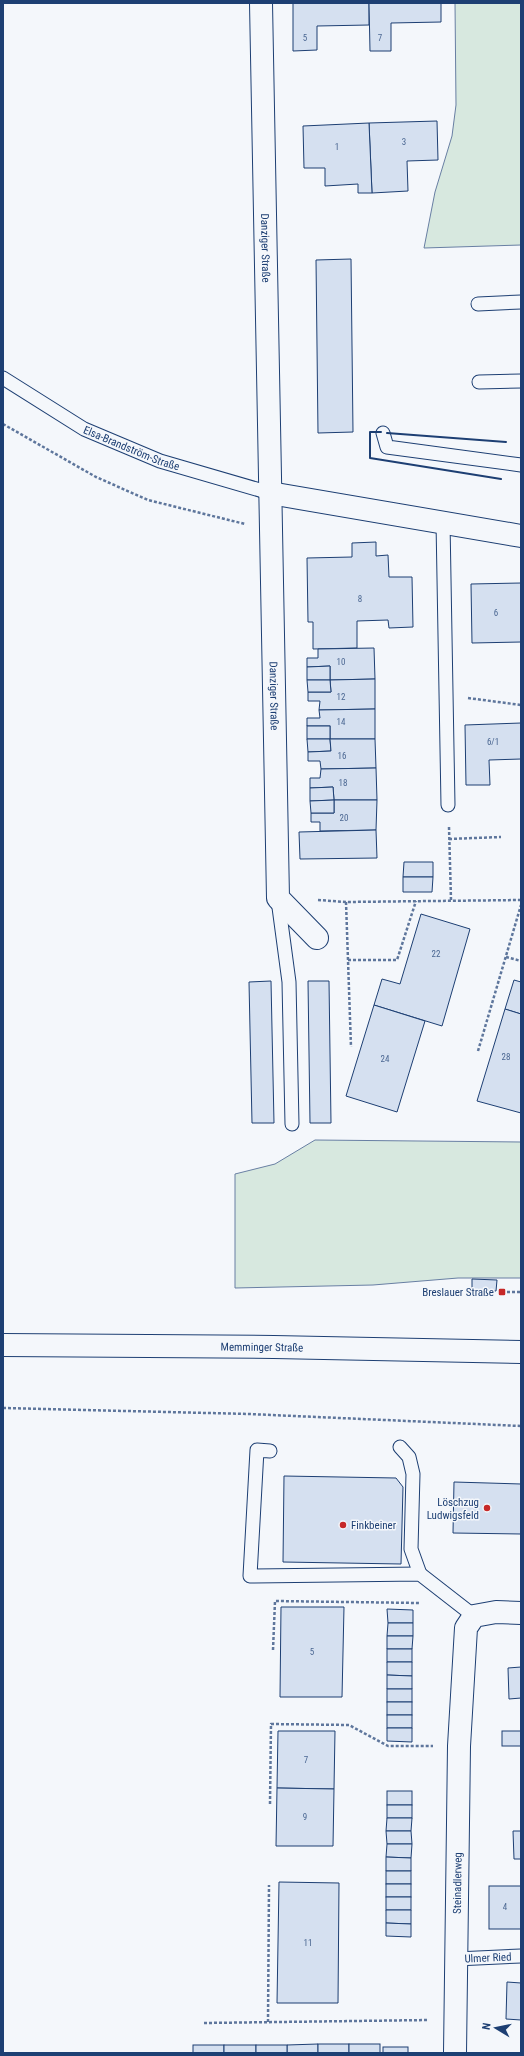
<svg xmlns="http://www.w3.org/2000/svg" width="524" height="2056" font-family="'Roboto Condensed',sans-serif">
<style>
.green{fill:#d7e8df;stroke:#687fa3}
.building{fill:#d5e0f0;stroke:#1d3f73}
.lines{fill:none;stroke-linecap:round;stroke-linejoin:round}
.service-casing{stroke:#1d3f73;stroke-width:15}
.minor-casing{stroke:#1d3f73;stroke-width:24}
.secondary-casing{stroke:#1d3f73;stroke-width:24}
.path{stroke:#5e769c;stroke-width:2.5;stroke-dasharray:3 2;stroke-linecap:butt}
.service{stroke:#f4f7fb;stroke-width:13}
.minor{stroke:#f4f7fb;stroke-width:22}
.secondary{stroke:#f4f7fb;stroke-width:22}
.wall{stroke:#1d3f73;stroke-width:2}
.poi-dot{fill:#c62828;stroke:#f4f7fb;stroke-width:1.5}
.labels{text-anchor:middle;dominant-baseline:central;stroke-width:3;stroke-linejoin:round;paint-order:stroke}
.number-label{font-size:9px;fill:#4b6792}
.street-label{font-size:11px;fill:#1d3f73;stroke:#f4f7fb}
.poi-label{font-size:11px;fill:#1d3f73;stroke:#f4f7fb;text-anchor:end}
</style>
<rect width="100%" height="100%" fill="#f4f7fb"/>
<g class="green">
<polygon points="455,3 521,3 521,245 424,248 435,192 452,136 456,105"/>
<polygon points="315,1140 521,1142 521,1278 458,1278 373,1285 235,1288 235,1174 275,1164"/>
</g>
<g class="building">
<polygon points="293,3 369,3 369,25 317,26 317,50 293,51"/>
<polygon points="369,3 441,3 441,22 391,23 391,51 370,51"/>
<polygon points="437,121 438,160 407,161 408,191 372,193 369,123"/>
<polygon points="369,123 372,193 358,193 358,184 325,186 325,168 304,168 303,126"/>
<polygon points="351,259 353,432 318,433 316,260"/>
<polygon points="376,542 376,556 388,555 389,577 412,577 413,627 389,628 388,620 357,621 357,648 313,649 313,622 308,622 307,558 352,557 352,543"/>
<polygon points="521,583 521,642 472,643 471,584"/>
<polygon points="374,648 375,679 330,680 330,666 307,667 307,658 318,658 318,649"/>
<polygon points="330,666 330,680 307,680 307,667"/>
<polygon points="375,679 375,709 319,710 320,701 308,701 308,692 331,692 330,680"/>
<polygon points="307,680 330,680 331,692 308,692"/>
<polygon points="375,709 375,739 330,739 330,726 307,726 307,718 320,718 319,710"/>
<polygon points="521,723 521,759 489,760 490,785 466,785 465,725"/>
<rect x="307" y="726" width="23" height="13"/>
<polygon points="307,739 330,739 331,751 308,752"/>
<polygon points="330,739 375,739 376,768 321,769 320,761 308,761 308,752 331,751"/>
<polygon points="376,768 377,800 334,800 333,787 310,788 310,778 320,778 321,769"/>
<polygon points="333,787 334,800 310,801 310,788"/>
<polygon points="334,800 377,800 376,830 320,831 320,822 311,822 311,813 334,813"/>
<polygon points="334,800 334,813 311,813 310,801"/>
<polygon points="376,830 377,858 300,859 299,832"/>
<polygon points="404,862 433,862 433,877 403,877"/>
<polygon points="403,877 433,877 432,892 403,892"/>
<polygon points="421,914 470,929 442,1026 374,1005 382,979 400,984"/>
<polygon points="514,980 521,982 521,1014 505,1009"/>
<polygon points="271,981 274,1123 252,1123 249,982"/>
<polygon points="308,981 329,981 331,1123 310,1123"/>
<polygon points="374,1005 425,1021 397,1112 346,1096"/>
<polygon points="505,1009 521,1014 521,1113 477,1101"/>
<polygon points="472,1279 497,1280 496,1291 472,1290"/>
<polygon points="284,1476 396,1478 403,1487 401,1564 283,1562"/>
<polygon points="454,1482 521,1484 521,1534 453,1533"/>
<polygon points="281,1607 344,1607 342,1697 280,1697"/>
<polygon points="387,1609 413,1610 413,1623 388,1623"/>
<polygon points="388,1623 413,1623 413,1636 387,1636"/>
<polygon points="387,1636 413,1636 412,1649 387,1649"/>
<rect x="387" y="1649" width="25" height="13"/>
<polygon points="387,1662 412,1662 412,1676 387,1675"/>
<polygon points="521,1667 521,1698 509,1699 508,1668"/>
<polygon points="387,1675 412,1676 412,1689 387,1689"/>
<rect x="387" y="1689" width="25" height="13"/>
<rect x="387" y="1702" width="25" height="13"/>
<rect x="387" y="1715" width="25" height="13"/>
<polygon points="387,1728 412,1728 412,1742 387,1741"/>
<polygon points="278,1731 335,1731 334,1789 277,1788"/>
<rect x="502" y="1731" width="19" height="15"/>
<polygon points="277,1788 334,1789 333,1846 276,1846"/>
<rect x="387" y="1791" width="25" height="14"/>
<rect x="387" y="1805" width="25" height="13"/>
<polygon points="387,1818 412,1818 411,1831 386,1831"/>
<polygon points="386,1831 411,1831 412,1844 387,1844"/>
<polygon points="513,1831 521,1831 521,1859 514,1859"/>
<polygon points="387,1844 412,1844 411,1858 386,1857"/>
<polygon points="386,1857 411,1858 411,1871 386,1871"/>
<rect x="386" y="1871" width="25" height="13"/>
<polygon points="279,1882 339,1883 338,2003 277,2003"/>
<rect x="386" y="1884" width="25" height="13"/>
<rect x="489" y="1886" width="32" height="43"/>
<rect x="386" y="1897" width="25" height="13"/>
<polygon points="386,1910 411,1910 411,1924 386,1923"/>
<polygon points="386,1923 411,1924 411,1937 386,1936"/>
<polygon points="507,1982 521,1983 521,2020 506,2019"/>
<polygon points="318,2044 318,2053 287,2053 287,2045"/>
<rect x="318" y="2044" width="31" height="9"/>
<rect x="349" y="2044" width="31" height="9"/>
<rect x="193" y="2045" width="31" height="8"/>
<rect x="224" y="2045" width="32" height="8"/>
<rect x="256" y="2045" width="31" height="8"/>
<rect x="383" y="2047" width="25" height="6"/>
</g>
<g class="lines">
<g class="service-casing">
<g id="service">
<polyline points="478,304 521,302"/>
<path id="s1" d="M3,378L84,429L160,461L270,493"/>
<polyline points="479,382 521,381"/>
<polyline points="383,433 387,447 521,465"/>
<polyline points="443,522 448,805"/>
<polyline points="278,900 289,982 292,1124"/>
<polyline points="400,1447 409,1457 413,1474 411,1549 420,1574"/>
<polyline points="270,1451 257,1450 250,1576 420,1574 474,1616"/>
<path id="s2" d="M456,1959L521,1956"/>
</g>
</g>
<g class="minor-casing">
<g id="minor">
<path id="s3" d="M261,3L278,898L317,938"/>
<polyline points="270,493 521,536"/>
<path id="s4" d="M455,2053L459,1746L466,1628L474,1616L496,1612L521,1613"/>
</g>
</g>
<g class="secondary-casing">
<g id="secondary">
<path id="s5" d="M3,1345L274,1347L521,1352"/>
</g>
</g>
<g class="path">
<polyline points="3,424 96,477 148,500 245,524"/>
<polyline points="468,698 521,705"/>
<polyline points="449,827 451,900"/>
<polyline points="449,839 501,837"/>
<polyline points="318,900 346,902 521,900"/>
<polyline points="346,902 351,1047"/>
<polyline points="506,957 521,961"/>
<polyline points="348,960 397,960 416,901"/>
<polyline points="478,1051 521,905"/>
<polyline points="502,1292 521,1292"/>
<polyline points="3,1408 249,1414 521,1426"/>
<polyline points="273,1650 275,1601 419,1603"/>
<polyline points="270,1804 271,1724 349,1725 388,1746 433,1746"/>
<polyline points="268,2022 269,1885"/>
<polyline points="204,2023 429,2020"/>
</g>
<use href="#service" class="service"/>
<use href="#minor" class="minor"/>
<use href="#secondary" class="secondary"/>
<g class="wall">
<polyline points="381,432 370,432 370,458 501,479"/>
<polyline points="387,433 506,442"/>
</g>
</g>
<g class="poi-dot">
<rect x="498" y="1288" width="8" height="8" rx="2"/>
<circle cx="487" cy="1508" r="4"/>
<circle cx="343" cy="1525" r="4"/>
</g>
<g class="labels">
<g class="number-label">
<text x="305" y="38">5</text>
<text x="380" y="38">7</text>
<text x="404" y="142">3</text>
<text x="337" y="147">1</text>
<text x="360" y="599">8</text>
<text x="496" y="613">6</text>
<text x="341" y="662">10</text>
<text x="341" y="697">12</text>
<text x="341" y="722">14</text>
<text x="493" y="742">6/1</text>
<text x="342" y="756">16</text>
<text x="343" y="783">18</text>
<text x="344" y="818">20</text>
<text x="436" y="954">22</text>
<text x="506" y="1057">28</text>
<text x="385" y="1059">24</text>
<text x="312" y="1652">5</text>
<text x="306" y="1760">7</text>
<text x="305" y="1817">9</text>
<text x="505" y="1907">4</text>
<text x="308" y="1943">11</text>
</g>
<g class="street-label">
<text stroke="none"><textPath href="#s3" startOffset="245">Danziger Straße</textPath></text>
<text stroke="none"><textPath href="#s1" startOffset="147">Elsa-Brandström-Straße</textPath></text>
<text stroke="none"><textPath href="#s3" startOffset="693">Danziger Straße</textPath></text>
<text stroke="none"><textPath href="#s5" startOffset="259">Memminger Straße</textPath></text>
<text stroke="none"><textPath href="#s4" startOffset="170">Steinadlerweg</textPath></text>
<text stroke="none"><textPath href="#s2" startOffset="32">Ulmer Ried</textPath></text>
</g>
<g class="poi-label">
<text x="494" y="1292">Breslauer Straße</text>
<text x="479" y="1502">Löschzug<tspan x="479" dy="13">Ludwigsfeld</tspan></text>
<text x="351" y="1525" text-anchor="start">Finkbeiner</text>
</g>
</g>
<rect width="524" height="2056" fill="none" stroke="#1d3f73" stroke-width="8"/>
<g transform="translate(496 2028) rotate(280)" stroke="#f4f7fb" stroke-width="3" paint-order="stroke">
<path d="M0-3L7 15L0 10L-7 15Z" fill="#1d3f73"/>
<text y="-6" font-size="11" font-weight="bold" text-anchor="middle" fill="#1d3f73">N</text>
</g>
</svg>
